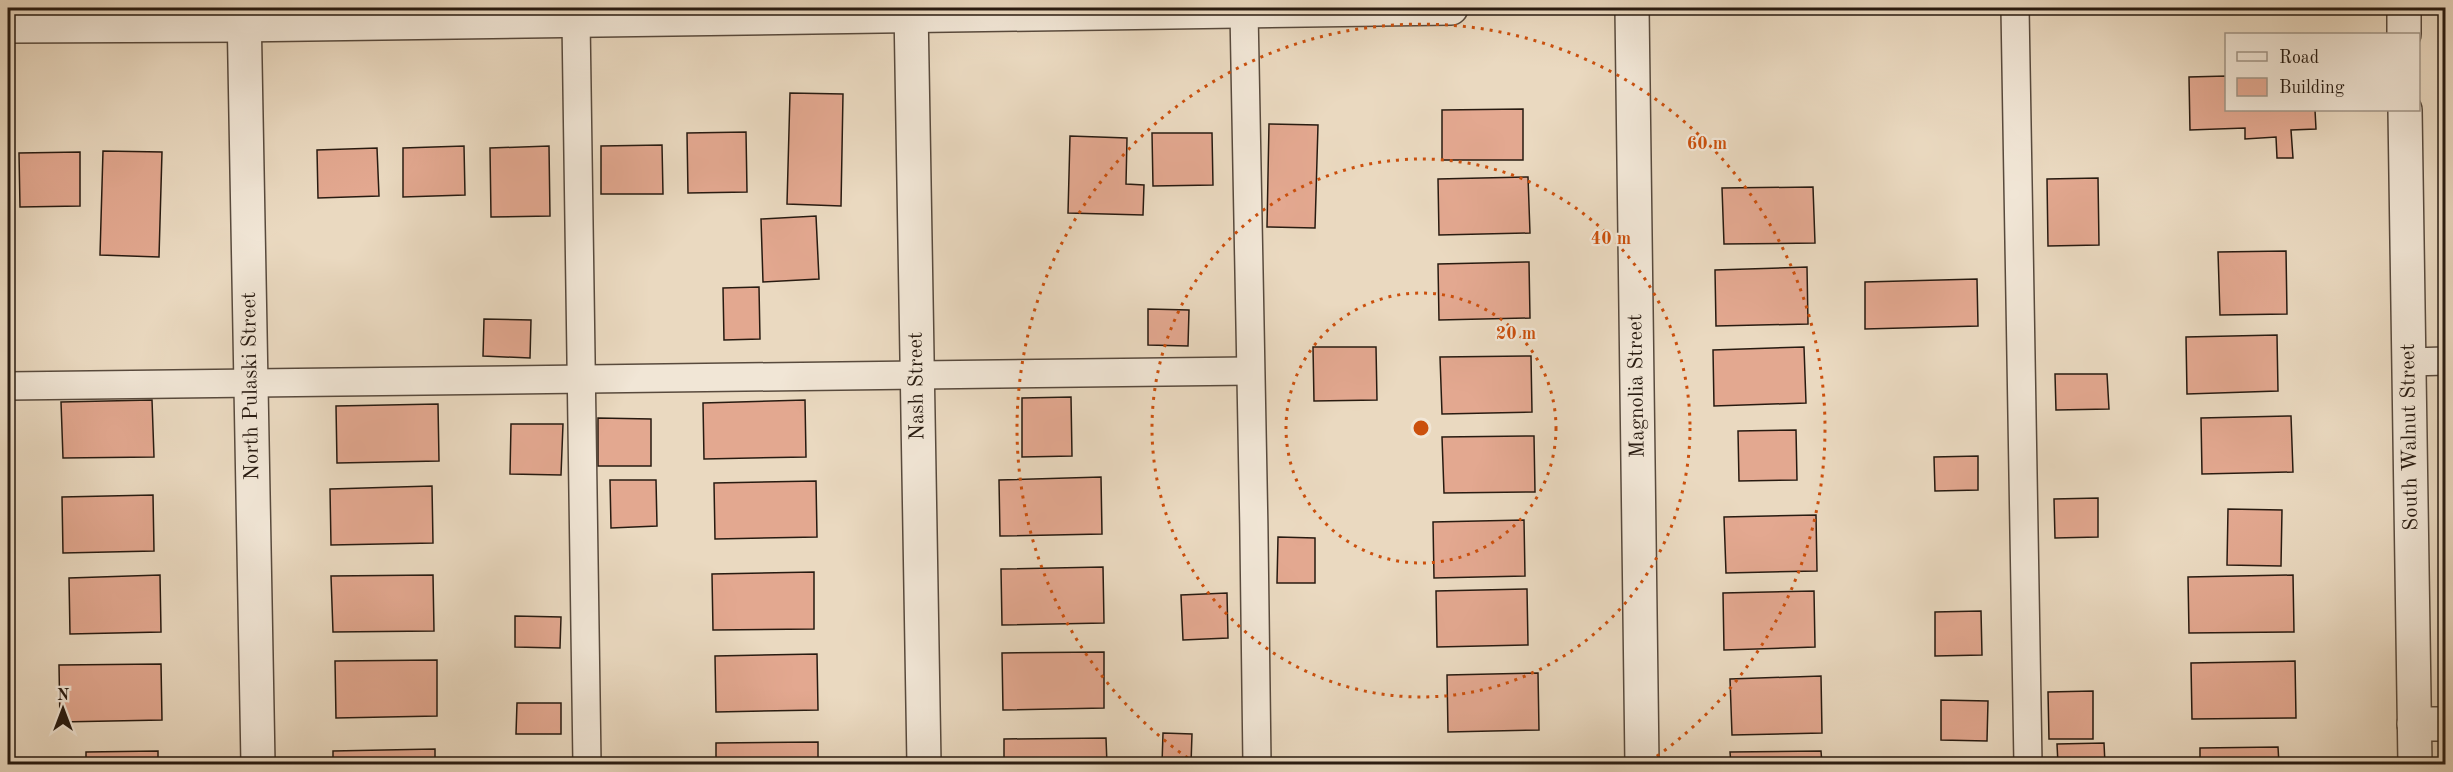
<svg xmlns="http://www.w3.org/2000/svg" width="2453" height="772" font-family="'Old Standard TT',serif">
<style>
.building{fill:#e3a890;stroke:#281b11;stroke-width:1.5}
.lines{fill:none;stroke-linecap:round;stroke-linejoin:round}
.service-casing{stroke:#584a3d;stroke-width:30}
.minor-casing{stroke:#584a3d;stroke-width:36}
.tertiary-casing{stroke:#584a3d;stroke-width:36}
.service{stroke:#f1e6d6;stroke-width:27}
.minor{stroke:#f1e6d6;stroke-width:33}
.tertiary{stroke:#f1e6d6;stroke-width:33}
.ring{fill:none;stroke:#cb500d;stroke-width:3;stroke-dasharray:3 6}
.labels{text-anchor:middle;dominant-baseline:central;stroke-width:4.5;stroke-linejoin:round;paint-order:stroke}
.street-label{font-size:21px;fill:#281b11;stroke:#f1e6d6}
.centre{fill:#cb500d;stroke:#f1e6d6;stroke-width:3}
.ring-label{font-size:18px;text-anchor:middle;font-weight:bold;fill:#cb500d;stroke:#f1e6d6;stroke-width:4.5;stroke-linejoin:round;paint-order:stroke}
</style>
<rect width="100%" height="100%" fill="#ead9c0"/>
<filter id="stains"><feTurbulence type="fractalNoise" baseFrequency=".00333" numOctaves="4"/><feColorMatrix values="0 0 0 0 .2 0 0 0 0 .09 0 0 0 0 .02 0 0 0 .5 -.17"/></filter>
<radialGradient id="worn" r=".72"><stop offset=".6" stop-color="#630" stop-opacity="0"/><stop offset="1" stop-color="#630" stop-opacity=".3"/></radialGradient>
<g class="building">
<polygon points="2226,76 2226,110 2315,110 2316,129 2291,130 2293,158 2277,158 2276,137 2245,139 2245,128 2190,130 2189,77"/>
<polygon points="790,93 843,94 841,206 787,204"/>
<polygon points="1523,109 1523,160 1442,160 1442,110"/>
<polygon points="1269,124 1318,125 1315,228 1267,227"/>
<polygon points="746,132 747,192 688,193 687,133"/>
<polygon points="1152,133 1212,133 1213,185 1153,186"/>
<polygon points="1070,136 1127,138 1126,184 1144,185 1143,215 1068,213"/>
<polygon points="662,145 663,194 601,194 601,146"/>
<polygon points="464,146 465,195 403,197 403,148"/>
<polygon points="549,146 550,216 491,217 490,148"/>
<polygon points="377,148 379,196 318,198 317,150"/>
<polygon points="103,151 162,152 159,257 100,255"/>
<polygon points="80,152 80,206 20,207 19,153"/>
<polygon points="1528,177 1530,233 1439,235 1438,179"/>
<polygon points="2098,178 2099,245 2048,246 2047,179"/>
<polygon points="1813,187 1815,243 1724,244 1722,188"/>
<polygon points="816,216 819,279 763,282 761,219"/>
<polygon points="2286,251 2287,314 2220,315 2218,252"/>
<polygon points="1529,262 1530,318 1439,320 1438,264"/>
<polygon points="1807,267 1808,324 1716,326 1715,270"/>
<polygon points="1977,279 1978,326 1865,329 1865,282"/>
<polygon points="759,287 760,339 724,340 723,288"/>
<polygon points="1148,309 1189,310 1188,346 1148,345"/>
<polygon points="484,319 531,320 530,358 483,356"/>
<polygon points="2277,335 2278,391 2187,394 2186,337"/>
<polygon points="1313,347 1376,347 1377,400 1314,401"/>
<polygon points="1804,347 1806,403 1714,406 1713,350"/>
<polygon points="1531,356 1532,412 1442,414 1440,357"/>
<polygon points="2055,374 2107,374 2109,409 2056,410"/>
<polygon points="1071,397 1072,456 1022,457 1022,398"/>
<polygon points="152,400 154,457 63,458 61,402"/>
<polygon points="805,400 806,457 704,459 703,403"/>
<polygon points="438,404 439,461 337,463 336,406"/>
<polygon points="2291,416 2293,472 2202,474 2201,418"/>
<polygon points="598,418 651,419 651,466 598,466"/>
<polygon points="511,424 563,424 561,475 510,474"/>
<polygon points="1796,430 1797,480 1739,481 1738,431"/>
<polygon points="1534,436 1535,492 1444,493 1442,437"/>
<polygon points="1978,456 1978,490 1935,491 1934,457"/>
<polygon points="1101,477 1102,534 1000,536 999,480"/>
<polygon points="610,480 656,480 657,526 611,528"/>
<polygon points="816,481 817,537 715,539 714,483"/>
<polygon points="432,486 433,543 331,545 330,489"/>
<polygon points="153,495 154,551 63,553 62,497"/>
<polygon points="2098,498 2098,537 2055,538 2054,499"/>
<polygon points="2228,509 2282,510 2281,566 2227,565"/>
<polygon points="1816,515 1817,571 1726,573 1724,517"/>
<polygon points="1524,520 1525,576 1434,578 1433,522"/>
<polygon points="1278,537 1315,538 1315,583 1277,583"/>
<polygon points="1103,567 1104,623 1002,625 1001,569"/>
<polygon points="814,572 814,629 713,630 712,574"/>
<polygon points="160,575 161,632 70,634 69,578"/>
<polygon points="433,575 434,631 333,632 331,576"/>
<polygon points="2293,575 2294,632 2189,633 2188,577"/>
<polygon points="1527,589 1528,645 1437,647 1436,591"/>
<polygon points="1814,591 1815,647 1724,650 1723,593"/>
<polygon points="1227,593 1228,638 1183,640 1181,595"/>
<polygon points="1981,611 1982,655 1935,656 1935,612"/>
<polygon points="515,616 561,617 560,648 515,647"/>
<polygon points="1104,652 1104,708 1003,710 1002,653"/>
<polygon points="817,654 818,710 716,712 715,656"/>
<polygon points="437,660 437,716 336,718 335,661"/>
<polygon points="2295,661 2296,718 2192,719 2191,663"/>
<polygon points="161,664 162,720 60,722 59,665"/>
<polygon points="1538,673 1539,730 1448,732 1447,675"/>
<polygon points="1821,676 1822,733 1732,735 1730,679"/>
<polygon points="2093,691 2093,739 2049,739 2048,692"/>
<polygon points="1941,700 1988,701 1987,741 1941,740"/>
<polygon points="517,703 561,703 561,734 516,734"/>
<polygon points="1163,733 1192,734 1191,764 1162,764"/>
<polygon points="1106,738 1107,764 1004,764 1004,739"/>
<polygon points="818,742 818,764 716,764 716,743"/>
<polygon points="2104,743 2105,764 2058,764 2057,744"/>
<polygon points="2278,747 2279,764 2200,764 2200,748"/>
<polygon points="435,749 435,764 333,764 333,751"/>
<polygon points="158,751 158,764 86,764 86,752"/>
<polygon points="1821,751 1822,764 1731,764 1730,752"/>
<rect x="1450" y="759" width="65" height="5"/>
</g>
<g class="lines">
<g class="service-casing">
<g id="service">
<polyline points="2015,8 2028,764"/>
<path d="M1244,11C1248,263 1255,513 1257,764"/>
<polyline points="576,20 587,764"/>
<polyline points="2409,362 2446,361"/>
<polyline points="8,386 1250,371"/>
</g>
</g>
<g class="minor-casing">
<g id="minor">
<polyline points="244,8 258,764"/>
<polyline points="911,8 924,764"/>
<polyline points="1632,8 1642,764"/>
<polyline points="2414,724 2446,724"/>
</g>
</g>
<g class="tertiary-casing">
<g id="tertiary">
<polyline points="2404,8 2404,34"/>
<polyline points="8,26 244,25 1451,8"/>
<polyline points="2405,110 2415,764"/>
</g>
</g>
<use href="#service" class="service"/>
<use href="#minor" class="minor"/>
<use href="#tertiary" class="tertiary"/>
</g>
<g class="ring">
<circle cx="1421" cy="428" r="135"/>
<circle cx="1421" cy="428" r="269"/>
<path d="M1195 763A404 404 0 1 1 1647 763"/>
</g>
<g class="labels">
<g class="street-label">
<text transform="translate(251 386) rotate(-91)">North Pulaski Street</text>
<text transform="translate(917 386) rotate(-91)">Nash Street</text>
<text transform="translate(1637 386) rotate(-91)">Magnolia Street</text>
<text transform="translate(2410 437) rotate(-91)">South Walnut Street</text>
</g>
</g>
<circle cx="1421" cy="428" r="9" class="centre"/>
<g class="ring-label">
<text x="1707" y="149">60 m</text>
<text x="1611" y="244">40 m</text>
<text x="1516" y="339">20 m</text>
</g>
<rect width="2453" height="772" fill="none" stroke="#ead9c0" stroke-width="30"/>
<rect x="9" y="9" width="2435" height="754" fill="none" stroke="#281b11" stroke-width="3"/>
<rect x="15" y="15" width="2423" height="742" fill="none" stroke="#281b11" stroke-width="1.5"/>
<rect x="2225" y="33" width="195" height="78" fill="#f1e6d6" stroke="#a19587" stroke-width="1.5"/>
<rect x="2237" y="52" width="30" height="9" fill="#f1e6d6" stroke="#a19587" stroke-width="1.5"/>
<text x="2279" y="63" font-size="18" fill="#281b11">Road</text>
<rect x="2237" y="78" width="30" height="18" fill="#e3a890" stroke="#a19587" stroke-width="1.5"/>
<text x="2279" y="93" font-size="18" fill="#281b11">Building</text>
<g transform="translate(63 709)" stroke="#f1e6d6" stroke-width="4.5" paint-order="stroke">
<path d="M0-4.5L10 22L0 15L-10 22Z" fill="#281b11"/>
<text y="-9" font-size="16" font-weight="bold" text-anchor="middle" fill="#281b11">N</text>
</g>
<rect width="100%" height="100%" filter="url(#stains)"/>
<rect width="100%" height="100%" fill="url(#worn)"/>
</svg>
